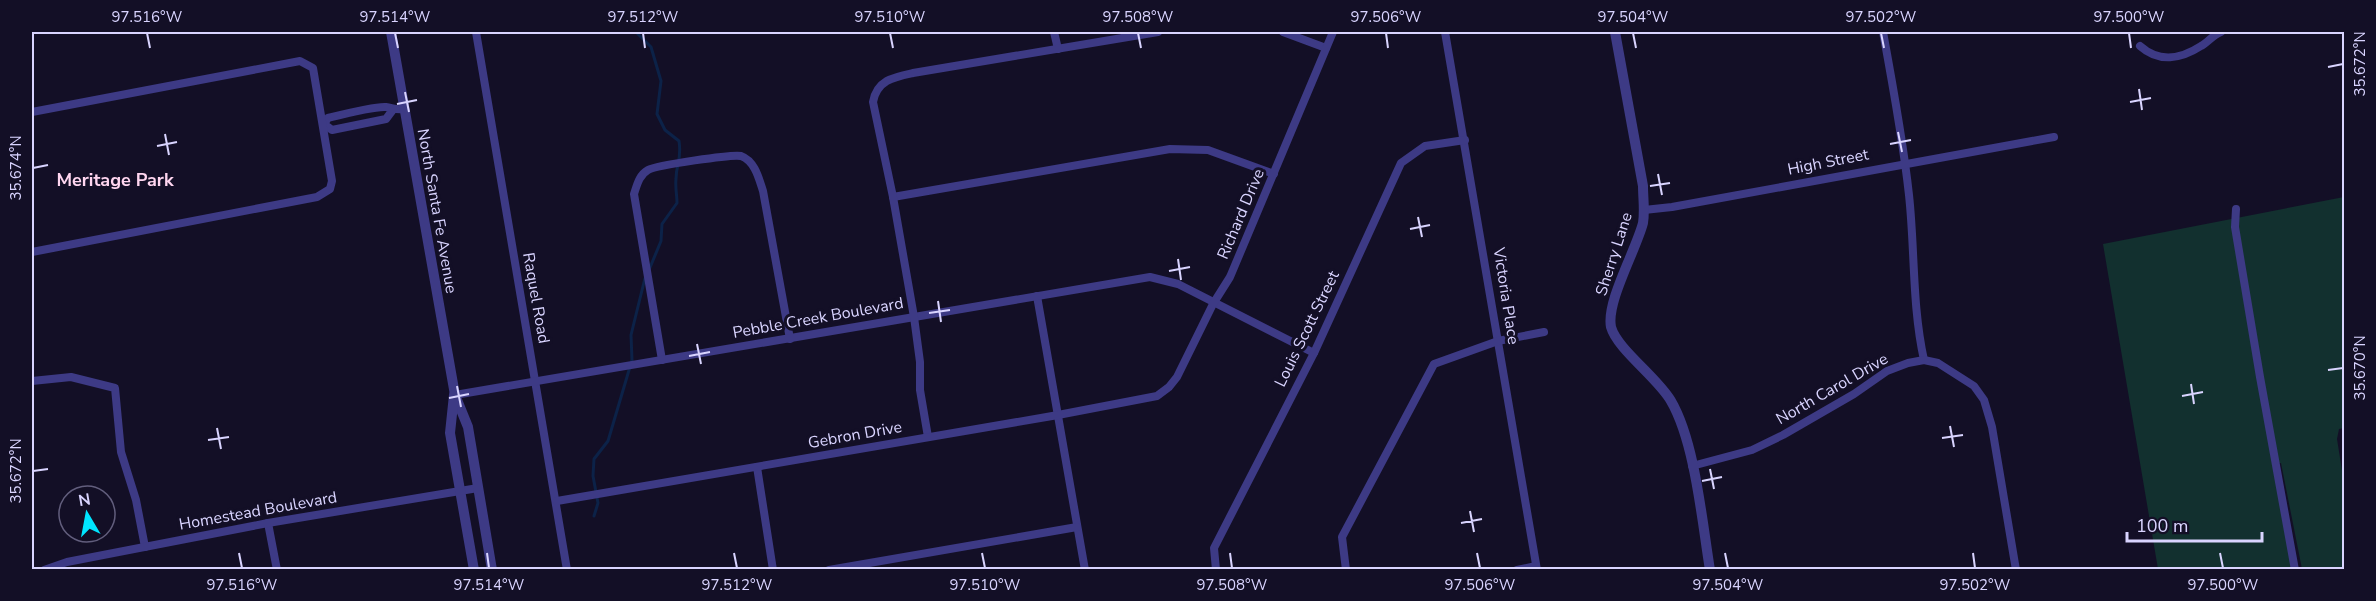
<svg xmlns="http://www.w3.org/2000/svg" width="2376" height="601" font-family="'Nunito Sans',sans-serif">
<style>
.green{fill:#12302f}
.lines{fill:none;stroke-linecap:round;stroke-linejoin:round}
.stream{stroke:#0c2248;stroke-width:3}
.minor{stroke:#3d3a85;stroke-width:8}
.tertiary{stroke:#3d3a85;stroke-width:10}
.ticks{fill:none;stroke:#d9d4ff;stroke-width:2}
.labels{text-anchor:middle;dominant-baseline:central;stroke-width:6;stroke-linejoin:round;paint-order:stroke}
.street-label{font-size:16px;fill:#d9d4ff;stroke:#130f26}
.neighbourhood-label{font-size:18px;font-weight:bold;fill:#ffd6f0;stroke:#130f26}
.neatline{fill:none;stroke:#d9d4ff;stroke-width:2}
.ticks-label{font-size:15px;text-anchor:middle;fill:#d9d4ff}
</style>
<rect width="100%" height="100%" fill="#130f26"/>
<polygon class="green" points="2344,197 2344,428 2339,429 2337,439 2344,483 2344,569 2302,569 2281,463 2274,464 2293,569 2158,569 2103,244"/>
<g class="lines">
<g class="stream">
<path d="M636,32L651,47L661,81L657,114L665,130L679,141C682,160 676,164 676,179C675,187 677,195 677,203L662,224L661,241L649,270"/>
<polyline points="594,516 598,503 593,476 594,459 608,441 632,360 631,335 645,278"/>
</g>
<g class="minor">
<polyline points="476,32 567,570"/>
<polyline points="1054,32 1058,49"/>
<polyline points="1283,32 1326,48"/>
<polyline points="1445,32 1537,570"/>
<path d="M1883,32C1893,86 1903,140 1909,195C1915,250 1912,306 1924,360"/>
<path d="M2140,46C2159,63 2181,59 2201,46C2208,42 2213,35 2221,32"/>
<path d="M392,111L386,119L332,130L324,124L328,118C340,115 375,106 386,107C393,108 395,110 404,109"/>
<polyline points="32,112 300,61 313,68 332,181 330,189 317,197 32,252"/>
<polyline points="893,197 1170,149 1208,150 1274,174"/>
<polyline points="2236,209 2235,227 2260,377 2295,570"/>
<polyline points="1644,210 1672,207 2054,137"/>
<polyline points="1037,296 1085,570"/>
<path d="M662,360L634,194C637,185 639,175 648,170C657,165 733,154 741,156C755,161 759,179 763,191L790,339"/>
<polyline points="32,381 71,377 115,388 121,452 136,500 145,547"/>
<polyline points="455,395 1150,277 1178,284 1314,353"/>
<path d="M928,437L920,390V362L914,317L893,197L873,102C877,80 894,77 913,73L1158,32"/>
<polyline points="1692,466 1752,450 1783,435 1854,394 1887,371 1908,363 1924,360 1938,363 1974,386 1984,400 1992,427 2016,570"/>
<polyline points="757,467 773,570"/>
<polyline points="557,501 1058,415 1157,396 1169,387 1177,377 1213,304 1230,277 1333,32"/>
<polyline points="268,523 277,570"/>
<polyline points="44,570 67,562 268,523 478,488"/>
<polyline points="829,570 1077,527"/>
<polyline points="1216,570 1214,548 1314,353 1401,163 1425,146 1465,140"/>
<polyline points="1346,570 1342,537 1434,364 1498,341 1544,332"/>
<polyline points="1517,570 1536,566"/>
</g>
<g class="tertiary">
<polyline points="391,32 455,395 468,427 492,570"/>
<path d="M1615,32L1643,186C1643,198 1645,211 1643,223C1636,250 1606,302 1611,327C1617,349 1658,378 1671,401C1695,442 1702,521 1710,570"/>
<polyline points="454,395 450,433 474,570"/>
</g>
</g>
<path class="ticks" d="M147,33L150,48M395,33L398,48M643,33L645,48M890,33L893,48M1138,33L1141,48M1386,33L1388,48M1633,33L1636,48M1881,33L1884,48M2129,33L2131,48M2328,67L2343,64M2139,89L2142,110M405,92L409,112M2130,102L2151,98M397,104L417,100M1898,132L1902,152M165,134L169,155M1890,144L1911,140M157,146L177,142M33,168L48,165M1658,174L1662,195M1650,186L1670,183M1418,217L1422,237M1410,229L1430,225M1178,259L1181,280M1169,271L1190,267M938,301L941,322M929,313L950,310M697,344L701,364M689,356L710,352M2328,370L2343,368M2191,384L2194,404M457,386L461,407M2182,396L2203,392M449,398L469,394M1950,426L1954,447M217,428L221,449M1942,438L1963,435M208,440L229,437M1710,469L1714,489M33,471L48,469M1702,481L1722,477M1470,511L1474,532M1461,523L1482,519M239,553L242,568M487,553L489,568M734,553L737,568M982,553L985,568M1230,553L1232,568M1477,553L1480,568M1725,553L1728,568M1973,553L1975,568M2220,553L2223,568"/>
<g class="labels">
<g class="street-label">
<text transform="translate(1828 162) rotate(-11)">High Street</text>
<text transform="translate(437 211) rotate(80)">North Santa Fe Avenue</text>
<text transform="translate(1241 214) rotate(-67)">Richard Drive</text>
<text transform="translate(1614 254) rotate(-72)">Sherry Lane</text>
<text transform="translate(1506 296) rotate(81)">Victoria Place</text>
<text transform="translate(536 298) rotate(80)">Raquel Road</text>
<text transform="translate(818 318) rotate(-10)">Pebble Creek Boulevard</text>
<text transform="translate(1307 329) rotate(-64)">Louis Scott Street</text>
<text transform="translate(1832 389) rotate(-30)">North Carol Drive</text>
<text transform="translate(855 435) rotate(-10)">Gebron Drive</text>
<text transform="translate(258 511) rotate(-10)">Homestead Boulevard</text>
</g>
<g class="neighbourhood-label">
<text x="115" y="180">Meritage Park</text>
</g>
</g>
<rect width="2376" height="601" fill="none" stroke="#130f26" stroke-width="66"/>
<g transform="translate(87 514) rotate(350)"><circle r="28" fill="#130f26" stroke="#625e7d" stroke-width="1.5"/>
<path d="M0-4.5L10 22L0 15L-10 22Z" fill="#00e5ff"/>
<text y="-9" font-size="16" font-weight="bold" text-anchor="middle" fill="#d9d4ff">N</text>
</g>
<path d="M2127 532v9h135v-9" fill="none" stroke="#d9d4ff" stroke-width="3"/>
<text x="2136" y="532" font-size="18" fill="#d9d4ff" stroke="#130f26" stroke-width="4.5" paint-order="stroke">100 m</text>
<rect x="33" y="33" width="2310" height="535" class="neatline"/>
<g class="ticks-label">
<text x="147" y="22">97.516°W</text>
<text x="395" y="22">97.514°W</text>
<text x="643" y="22">97.512°W</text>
<text x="890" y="22">97.510°W</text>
<text x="1138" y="22">97.508°W</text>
<text x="1386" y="22">97.506°W</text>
<text x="1633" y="22">97.504°W</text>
<text x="1881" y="22">97.502°W</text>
<text x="2129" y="22">97.500°W</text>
<text transform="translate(2360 64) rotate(-90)" y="5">35.672°N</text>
<text transform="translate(16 168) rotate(-90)" y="5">35.674°N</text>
<text transform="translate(2360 368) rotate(-90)" y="5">35.670°N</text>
<text transform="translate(16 471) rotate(-90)" y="5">35.672°N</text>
<text x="242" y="590">97.516°W</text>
<text x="489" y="590">97.514°W</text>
<text x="737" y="590">97.512°W</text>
<text x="985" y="590">97.510°W</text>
<text x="1232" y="590">97.508°W</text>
<text x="1480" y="590">97.506°W</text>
<text x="1728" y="590">97.504°W</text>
<text x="1975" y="590">97.502°W</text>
<text x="2223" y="590">97.500°W</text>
</g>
</svg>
